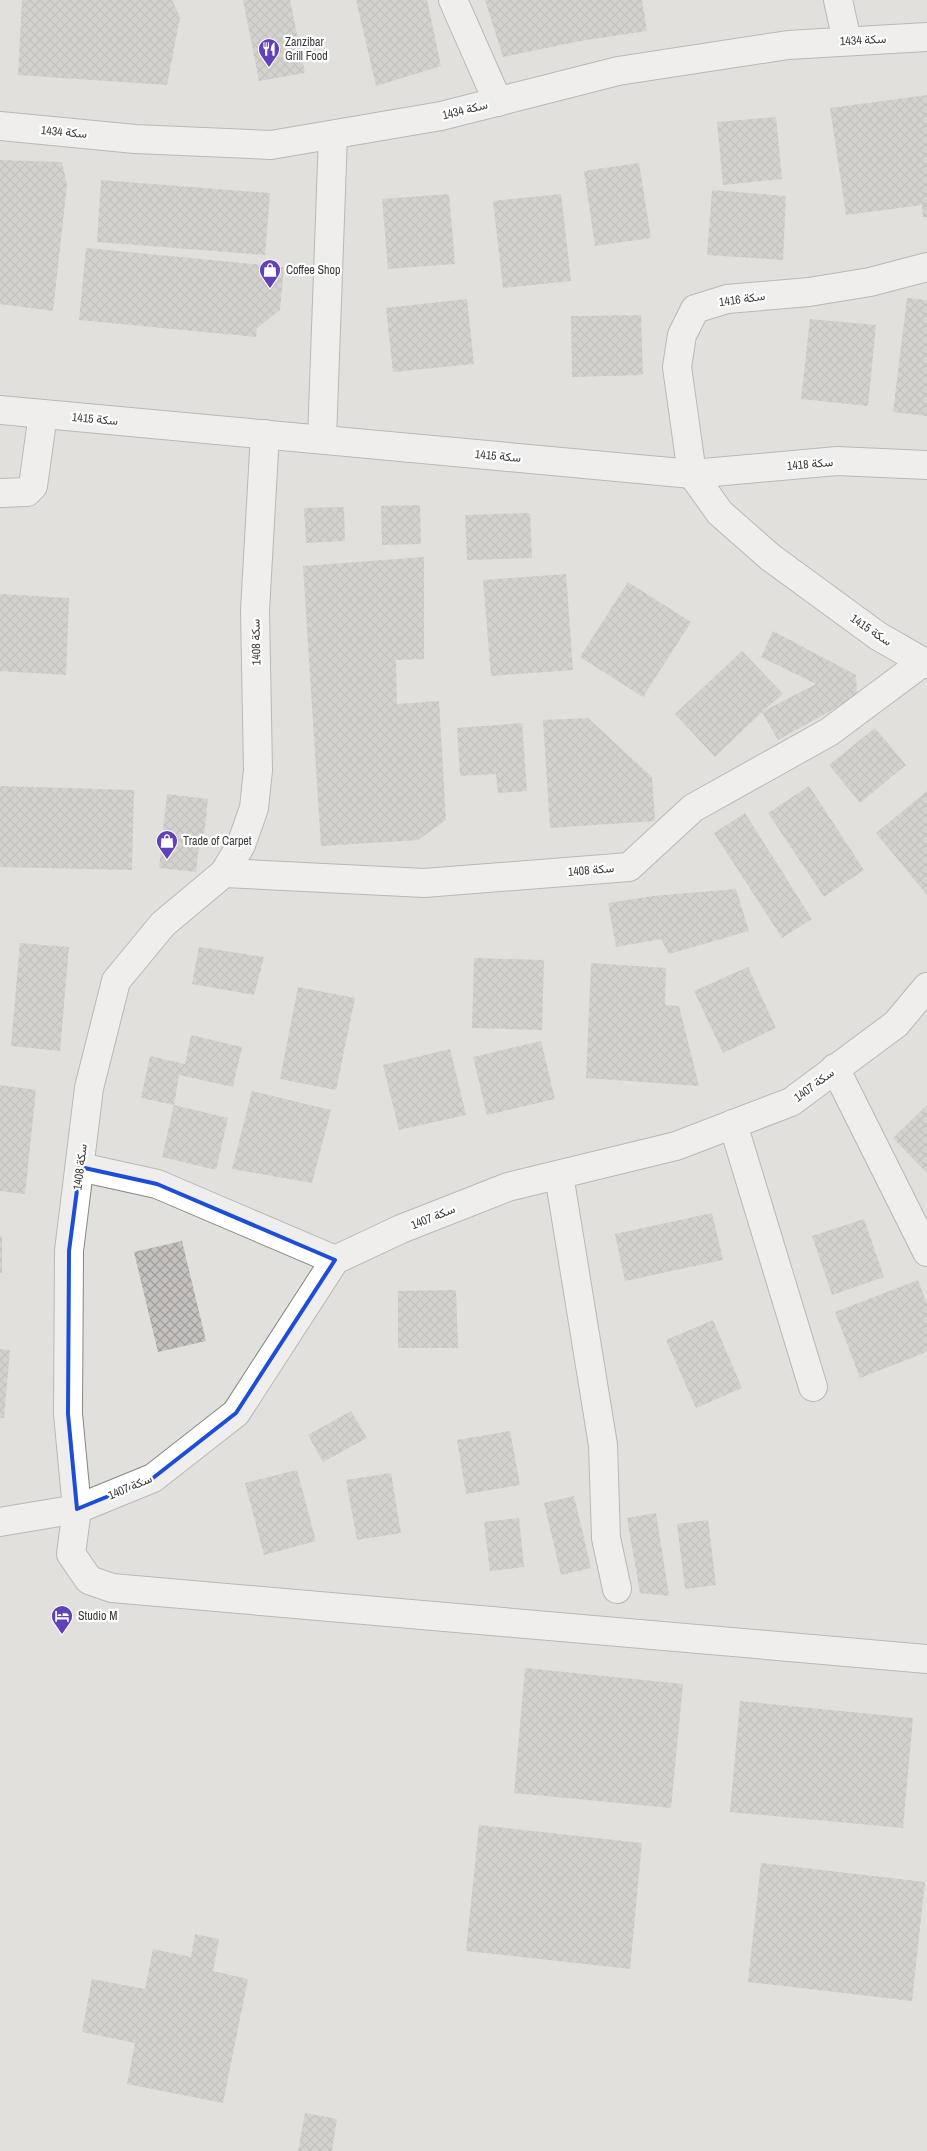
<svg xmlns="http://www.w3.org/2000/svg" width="927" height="2151" font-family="'Archivo Narrow',Vazirmatn,sans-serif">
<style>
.building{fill:url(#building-cross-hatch)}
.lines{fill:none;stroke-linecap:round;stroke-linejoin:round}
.minor-casing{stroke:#888784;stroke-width:30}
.minor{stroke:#fff;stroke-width:28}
.marked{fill:none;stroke:#1d4ed8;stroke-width:4;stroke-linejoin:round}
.labels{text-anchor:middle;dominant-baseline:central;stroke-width:4.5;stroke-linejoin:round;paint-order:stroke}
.street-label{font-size:12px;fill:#3b3b39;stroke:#fff}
.poi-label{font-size:12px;fill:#3b3b39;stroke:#fff;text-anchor:start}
</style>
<defs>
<pattern id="building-cross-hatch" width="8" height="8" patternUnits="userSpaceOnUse" patternTransform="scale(1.25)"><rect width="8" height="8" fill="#c4c1bf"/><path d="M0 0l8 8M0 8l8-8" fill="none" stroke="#a09e9c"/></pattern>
</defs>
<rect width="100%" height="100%" fill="#e1e0dc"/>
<g class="building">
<polygon points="22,0 172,0 180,17 167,85 18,75"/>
<polygon points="243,0 290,0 305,73 259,81"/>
<polygon points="356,0 427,0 441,66 376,86"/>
<polygon points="485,0 642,0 647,31 580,41 503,57"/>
<polygon points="927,95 927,217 923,217 922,205 846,215 830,108"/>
<polygon points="776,117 782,179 723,185 717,122"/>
<polygon points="0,160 62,162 67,185 53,311 0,304"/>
<polygon points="639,163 651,238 595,246 584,171"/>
<polygon points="101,180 270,193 265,255 97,242"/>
<polygon points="712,190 786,196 783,260 707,255"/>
<polygon points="449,194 455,264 388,269 382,199"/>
<polygon points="561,194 571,281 503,288 493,201"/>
<polygon points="86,248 284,267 280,310 257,328 256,337 79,320"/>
<polygon points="907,298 927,300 927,416 893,412"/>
<polygon points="467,299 474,364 393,372 386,308"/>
<polygon points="641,315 643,375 572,377 571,316"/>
<polygon points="810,319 876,325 868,406 801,399"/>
<polygon points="420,505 421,544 382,545 381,506"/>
<polygon points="344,507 345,541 306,543 304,508"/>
<polygon points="530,513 532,558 467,560 465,515"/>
<polygon points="424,557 424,659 396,660 397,704 439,701 446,820 418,840 321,846 303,566"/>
<polygon points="566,574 573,670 491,676 483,580"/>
<polygon points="628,582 691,622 643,697 580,657"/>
<polygon points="0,594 69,598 66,675 0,671"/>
<polygon points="773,631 856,675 857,696 778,740 762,712 715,757 675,714 742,651 783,694 762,712 816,684 761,657"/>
<polygon points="588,718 652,777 655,821 550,828 543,720"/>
<polygon points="522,723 527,791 498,793 496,774 460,776 457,728"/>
<polygon points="875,728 906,765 860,803 829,765"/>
<polygon points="0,786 134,790 132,870 0,867"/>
<polygon points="809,786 864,870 824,897 768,813"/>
<polygon points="927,791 927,895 876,833"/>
<polygon points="167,794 208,799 204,836 200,836 196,872 159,868"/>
<polygon points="745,813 812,919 782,938 714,833"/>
<polygon points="736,889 749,931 669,954 661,939 616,947 608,903 653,896"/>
<polygon points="20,943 69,947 60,1051 11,1046"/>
<polygon points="199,947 264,957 254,995 192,984"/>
<polygon points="474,958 544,960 542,1030 472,1028"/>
<polygon points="591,963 666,968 665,1005 679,1006 699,1086 586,1078"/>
<polygon points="748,967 776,1028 723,1053 694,991"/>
<polygon points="298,987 355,998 336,1090 280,1079"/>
<polygon points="191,1035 242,1047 233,1087 179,1075 174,1105 228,1118 216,1170 162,1157 174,1105 141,1098 150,1056 185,1064"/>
<polygon points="541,1041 555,1099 487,1115 473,1057"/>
<polygon points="450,1049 466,1115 399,1130 383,1065"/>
<polygon points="0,1085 36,1090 25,1194 0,1191"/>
<polygon points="252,1091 331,1110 312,1183 232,1169"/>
<polygon points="927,1105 927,1173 893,1138"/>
<polygon points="712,1213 723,1260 625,1281 615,1234"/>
<polygon points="864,1219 884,1277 832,1295 812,1236"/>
<rect x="0" y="1236" width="2" height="37"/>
<polygon points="182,1241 206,1341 158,1352 134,1252"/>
<polygon points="918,1280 927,1304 927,1352 860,1378 835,1312"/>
<polygon points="456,1290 458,1348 398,1348 398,1291"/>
<polygon points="713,1320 742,1388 696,1408 666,1340"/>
<polygon points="0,1349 10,1350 4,1418 0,1418"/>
<polygon points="351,1411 367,1438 323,1462 308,1435"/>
<polygon points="510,1431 520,1485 466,1494 457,1440"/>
<polygon points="297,1470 316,1541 264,1555 245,1483"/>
<polygon points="391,1473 401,1533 357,1540 346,1480"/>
<polygon points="574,1496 591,1568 561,1575 544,1503"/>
<polygon points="656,1513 669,1596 640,1593 627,1518"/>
<polygon points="519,1518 524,1567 490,1571 484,1522"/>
<polygon points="708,1520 716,1585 685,1589 677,1524"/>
<polygon points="525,1668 683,1684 671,1808 514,1793"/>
<polygon points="740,1701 913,1718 903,1828 730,1812"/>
<polygon points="479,1825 642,1843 630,1969 466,1951"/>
<polygon points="761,1863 925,1882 912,2001 748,1982"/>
<polygon points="195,1934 219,1939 213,1971 248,1979 223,2103 127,2084 135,2043 82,2032 92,1979 145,1989 153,1949 191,1957"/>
<polygon points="305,2113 337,2119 332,2151 298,2151"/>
</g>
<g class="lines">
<g class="minor-casing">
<g id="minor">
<polyline points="453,0 498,102"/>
<polyline points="838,0 847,41"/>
<polyline points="0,126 135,139 271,145 441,116 618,71 788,45 927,37"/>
<polyline points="927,267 870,282 809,292 727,299 695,309 682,335 677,367 692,474 720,513 770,557 878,636 927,664"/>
<polyline points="0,410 692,474 837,461 927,465"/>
<polyline points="265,434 255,610 258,770 254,808 241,845 224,873 163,924 116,981 89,1088 69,1251 68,1414 77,1509 71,1554 89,1580 112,1588 927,1659"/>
<polyline points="322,439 333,135"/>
<polyline points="0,493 27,492 33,486 43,414"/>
<polyline points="224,873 424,883 629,867 693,808 829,732 923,662"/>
<polyline points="835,1068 927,1252"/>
<polyline points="733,1124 813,1387"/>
<polyline points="80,1167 157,1184 335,1260"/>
<polyline points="559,1175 603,1445 606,1538 617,1589"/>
<polyline points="0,1522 77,1509 153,1478 236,1413 335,1260 401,1229 508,1187 676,1146 791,1102 896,1024 927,987"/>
</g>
</g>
<use href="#minor" class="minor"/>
</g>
<path d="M0 0H927V2151H0ZM80,1167L157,1184L335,1260L236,1413L153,1478L77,1509L68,1414L69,1251Z" fill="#e1e0dc" fill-opacity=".55" fill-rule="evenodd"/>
<path class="marked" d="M80,1167L157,1184L335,1260L236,1413L153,1478L77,1509L68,1414L69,1251Z"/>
<defs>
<g id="restaurant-pin" transform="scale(1.125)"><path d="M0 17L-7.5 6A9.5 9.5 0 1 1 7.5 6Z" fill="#6041b9" stroke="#fff"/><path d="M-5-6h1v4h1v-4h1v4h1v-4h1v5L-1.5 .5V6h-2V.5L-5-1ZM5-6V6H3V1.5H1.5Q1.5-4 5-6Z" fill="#fff"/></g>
<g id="shop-pin" transform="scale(1.125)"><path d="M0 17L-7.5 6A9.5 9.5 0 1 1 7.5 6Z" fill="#6041b9" stroke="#fff"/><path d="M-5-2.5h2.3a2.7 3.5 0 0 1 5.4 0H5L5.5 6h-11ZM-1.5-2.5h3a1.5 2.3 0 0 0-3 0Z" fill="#fff"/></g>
<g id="hotel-pin" transform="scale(1.125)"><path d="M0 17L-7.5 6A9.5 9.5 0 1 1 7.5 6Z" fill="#6041b9" stroke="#fff"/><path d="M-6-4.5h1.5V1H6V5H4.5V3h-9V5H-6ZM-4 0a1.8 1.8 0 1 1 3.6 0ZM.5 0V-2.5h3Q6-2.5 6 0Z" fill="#fff"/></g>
</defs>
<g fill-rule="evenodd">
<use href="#restaurant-pin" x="269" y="49"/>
<use href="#shop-pin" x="270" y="270"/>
<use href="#shop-pin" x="167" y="841"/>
<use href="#hotel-pin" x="62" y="1616"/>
</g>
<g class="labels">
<g class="street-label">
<text transform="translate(863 40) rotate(-3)">سكة 1434</text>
<text transform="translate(465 110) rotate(-14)">سكة 1434</text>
<text transform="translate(64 132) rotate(5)">سكة 1434</text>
<text transform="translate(742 299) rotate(-8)">سكة 1416</text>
<text transform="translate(95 419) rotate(5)">سكة 1415</text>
<text transform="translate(498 456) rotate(5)">سكة 1415</text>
<text transform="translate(810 464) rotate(-5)">سكة 1418</text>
<text transform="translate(871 630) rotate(34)">سكة 1415</text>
<text transform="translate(256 642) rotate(-91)">سكة 1408</text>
<text transform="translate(591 870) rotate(-5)">سكة 1408</text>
<text transform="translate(814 1085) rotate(-37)">سكة 1407</text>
<text transform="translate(80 1167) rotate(-83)">سكة 1408</text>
<text transform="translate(433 1217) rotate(-22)">سكة 1407</text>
<text transform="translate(130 1487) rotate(-23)">سكة 1407</text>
</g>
<g class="poi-label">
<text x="285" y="42">Zanzibar<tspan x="285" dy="14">Grill Food</tspan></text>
<text x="286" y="270">Coffee Shop</text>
<text x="183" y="841">Trade of Carpet</text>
<text x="78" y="1616">Studio M</text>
</g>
</g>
</svg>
